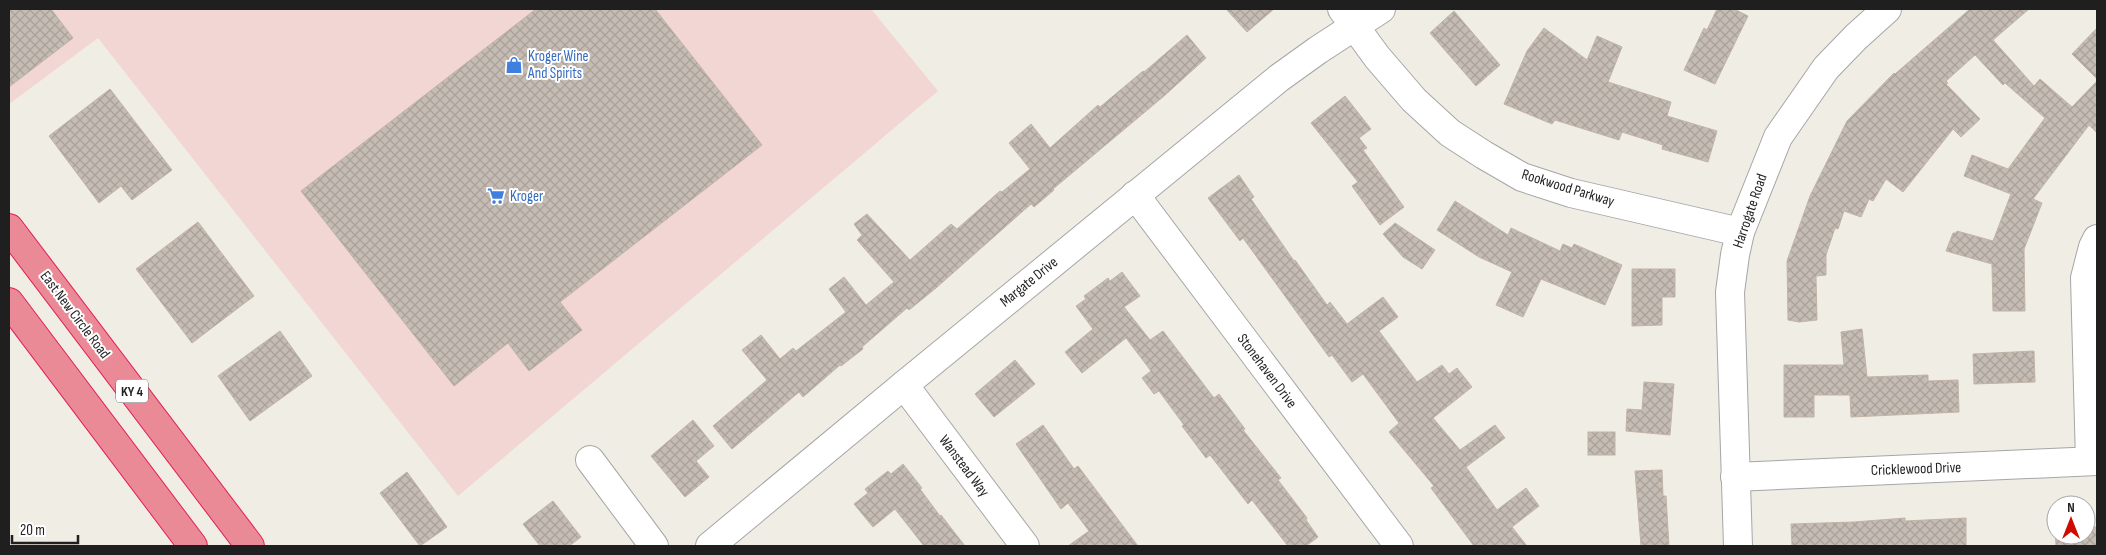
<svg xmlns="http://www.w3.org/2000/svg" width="2106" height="555" font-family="'Sofia Sans Condensed',sans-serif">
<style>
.commercial{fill:#f1d6d3}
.building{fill:url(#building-cross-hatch);stroke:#c2b4a6}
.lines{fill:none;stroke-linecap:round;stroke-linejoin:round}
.minor-casing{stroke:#a6a6a6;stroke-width:30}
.highway-casing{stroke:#e21e56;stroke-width:30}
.minor{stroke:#fff;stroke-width:28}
.highway{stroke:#ea8a96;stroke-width:28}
.labels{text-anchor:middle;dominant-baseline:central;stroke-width:4;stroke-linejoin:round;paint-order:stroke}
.shield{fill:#fff;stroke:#626262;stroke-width:1}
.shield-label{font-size:14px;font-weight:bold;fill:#1f1f1f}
.shop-label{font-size:15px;fill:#366cbe;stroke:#fff;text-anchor:start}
.street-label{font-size:15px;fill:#1f1f1f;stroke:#fff}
</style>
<defs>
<pattern id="building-cross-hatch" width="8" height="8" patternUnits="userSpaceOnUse" patternTransform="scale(1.25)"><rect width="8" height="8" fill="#c5bcb4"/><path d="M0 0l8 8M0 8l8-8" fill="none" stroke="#a9a19a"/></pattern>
</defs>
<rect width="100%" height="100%" fill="#f0ede5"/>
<polygon class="commercial" points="9,9 871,9 938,91 458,496 98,38 9,104"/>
<g class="building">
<polygon points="9,9 51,9 73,38 9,87"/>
<polygon points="536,9 655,9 762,145 560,302 582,330 529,371 508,343 454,386 301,191"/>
<polygon points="1226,9 1274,9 1247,32"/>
<polygon points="1717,9 1734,9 1748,16 1715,84 1684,70 1704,28 1707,30"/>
<polygon points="1970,9 2029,9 1993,40 2034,86 2040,79 2072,107 2097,81 2097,133 2089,125 2033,199 2042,203 2024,249 2025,311 1993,311 1992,264 1946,251 1953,233 1956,233 1957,231 1993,241 2011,194 1964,176 1972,155 2008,169 2045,118 2005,83 2003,85 1975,55 1946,81 1948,83 1946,84 1980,119 1961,137 1953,129 1903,192 1886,179 1873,201 1869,199 1861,217 1844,211 1838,229 1835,228 1826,255 1826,275 1816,276 1817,320 1799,322 1788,320 1787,261 1810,196 1847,121 1894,73 1895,74"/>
<polygon points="1454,11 1500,65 1476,86 1430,33"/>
<polygon points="1544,28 1587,60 1597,36 1622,47 1608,82 1671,102 1667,116 1717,131 1708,162 1662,149 1663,145 1622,132 1619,140 1555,120 1552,124 1504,104 1527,51"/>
<polygon points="2097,28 2097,79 2072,54"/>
<polygon points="1187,35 1206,58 1164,96 1053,189 1054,190 1034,207 1031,204 936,288 909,310 907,308 862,347 863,349 841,366 840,365 803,397 799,392 732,449 713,426 767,380 742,350 761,335 780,359 793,348 796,351 846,312 829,289 844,277 866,305 894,282 857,240 862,235 854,224 867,214 910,260 951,224 957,229 1000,191 1002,192 1030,169 1009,143 1031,124 1050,148 1098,105 1100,107 1143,71 1144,72"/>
<polygon points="110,89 172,170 132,200 121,186 99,203 49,136"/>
<polygon points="1345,96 1371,129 1359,138 1367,148 1363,150 1404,207 1380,225 1352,186 1358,182 1311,123"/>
<polygon points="1239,175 1254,197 1251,199 1294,261 1295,260 1327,305 1330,302 1347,324 1383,297 1398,317 1379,331 1417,382 1442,365 1449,374 1457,368 1472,387 1433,418 1460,450 1495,425 1505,438 1466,467 1497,510 1526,488 1539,506 1512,527 1527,546 1474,546 1431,488 1434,486 1389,432 1399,423 1363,374 1352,382 1332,355 1329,357 1243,238 1240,241 1208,198"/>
<polygon points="1455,201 1508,235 1511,228 1560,251 1563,244 1572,248 1574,244 1622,265 1605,305 1541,279 1523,317 1496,305 1512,272 1479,257 1437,230"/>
<polygon points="198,222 254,296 192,343 136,269"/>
<polygon points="1395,223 1435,250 1422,269 1403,257 1383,234"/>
<polygon points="1632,269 1675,269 1675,297 1662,297 1662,325 1632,326"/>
<polygon points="1122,272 1140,296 1124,307 1150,340 1163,331 1214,398 1219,394 1245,429 1243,430 1281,478 1278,480 1307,518 1306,520 1318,537 1306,546 1288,546 1252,500 1248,504 1210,455 1206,458 1182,426 1184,425 1159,391 1154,394 1142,378 1151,371 1126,338 1082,373 1065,352 1093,329 1076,306 1086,299 1084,296 1108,278 1110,281"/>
<polygon points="1862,329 1867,377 1928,375 1928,381 1958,380 1959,412 1851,417 1850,395 1814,395 1814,417 1784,417 1784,365 1844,365 1841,332"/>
<polygon points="280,331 312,376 250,421 218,376"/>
<polygon points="2034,351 2035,382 1974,384 1973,354"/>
<polygon points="1015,360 1035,384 994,417 975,394"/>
<polygon points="1644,382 1674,384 1670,435 1626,431 1627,409 1642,410"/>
<polygon points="693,420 714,446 696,461 709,477 685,497 651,456"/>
<polygon points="1043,425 1074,469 1078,466 1138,546 1068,546 1089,531 1068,503 1061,509 1016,444"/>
<rect x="1588" y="432" width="27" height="23"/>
<polygon points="903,464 922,488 920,489 940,516 941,515 965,546 924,546 895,509 873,527 854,504 868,493 865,489 888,471 891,474"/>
<polygon points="1662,470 1663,496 1666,496 1669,546 1641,546 1635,471"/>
<polygon points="407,472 447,527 420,546 380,493"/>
<polygon points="553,501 581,537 569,546 540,546 523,524"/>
<polygon points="1905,518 1905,521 1966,518 1966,546 1792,546 1791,524 1854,522"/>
<polygon points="2055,527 2056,535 2086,535 2086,527 2097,527 2097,546 2056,546"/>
</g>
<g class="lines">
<g class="minor-casing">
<g id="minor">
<polyline points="1342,9 1377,57 1414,100 1450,133 1484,155 1522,177 1571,193 1740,232"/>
<polyline points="1135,195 1399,546"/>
<polyline points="904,385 1025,546"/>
<polyline points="590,460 654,546"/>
<polyline points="2090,461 2085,278 2093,247 2097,239"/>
<polyline points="1735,477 2097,461"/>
<polyline points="710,546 904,385 1279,78 1318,50 1381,9"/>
<polyline points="1738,546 1730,292 1735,255 1740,232 1778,137 1826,68 1856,37 1887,9"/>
</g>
</g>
<g class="highway-casing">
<g id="highway">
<polyline points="9,228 250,546"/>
<polyline points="9,302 193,546"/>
</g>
</g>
<use href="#minor" class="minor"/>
<use href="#highway" class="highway"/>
</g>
<defs>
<g id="shop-bare" transform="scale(1.35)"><path d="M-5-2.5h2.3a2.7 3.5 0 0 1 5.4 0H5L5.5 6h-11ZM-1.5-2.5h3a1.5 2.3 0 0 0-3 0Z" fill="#3f7fe0" stroke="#fff" stroke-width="2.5" paint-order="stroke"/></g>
<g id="supermarket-bare" transform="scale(1.35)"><path d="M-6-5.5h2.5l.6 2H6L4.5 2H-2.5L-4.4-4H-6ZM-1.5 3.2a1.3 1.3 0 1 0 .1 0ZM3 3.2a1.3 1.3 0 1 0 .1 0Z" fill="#3f7fe0" stroke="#fff" stroke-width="2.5" paint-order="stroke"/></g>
</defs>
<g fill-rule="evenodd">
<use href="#shop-bare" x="514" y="65"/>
<use href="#supermarket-bare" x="496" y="196"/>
</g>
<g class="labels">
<rect class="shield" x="116" y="379.5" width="32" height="23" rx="4"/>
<g class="shield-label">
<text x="132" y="391">KY 4</text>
</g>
<g class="shop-label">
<text x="528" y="56">Kroger Wine<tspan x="528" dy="17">And Spirits</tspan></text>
<text x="510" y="196">Kroger</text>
</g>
<g class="street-label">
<text transform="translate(1568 188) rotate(17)">Rookwood Parkway</text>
<text transform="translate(1750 211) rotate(-71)">Harrogate Road</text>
<text transform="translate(1029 282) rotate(-39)">Margate Drive</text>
<text transform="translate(75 315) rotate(53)">East New Circle Road</text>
<text transform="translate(1267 371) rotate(53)">Stonehaven Drive</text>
<text transform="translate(964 466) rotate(53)">Wanstead Way</text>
<text transform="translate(1916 469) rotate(-2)">Cricklewood Drive</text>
</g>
</g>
<rect width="2106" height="555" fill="none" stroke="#1f1f1f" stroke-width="20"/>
<g transform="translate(2071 520)"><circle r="24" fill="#ffffff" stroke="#a5a5a5"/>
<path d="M0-4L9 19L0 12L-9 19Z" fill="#ce0b00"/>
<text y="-8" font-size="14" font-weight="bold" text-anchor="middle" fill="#1f1f1f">N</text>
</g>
<path d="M12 535v8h66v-8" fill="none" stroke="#1f1f1f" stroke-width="2.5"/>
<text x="20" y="535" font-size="15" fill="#1f1f1f" stroke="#ffffff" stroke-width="4" paint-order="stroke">20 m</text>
</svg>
